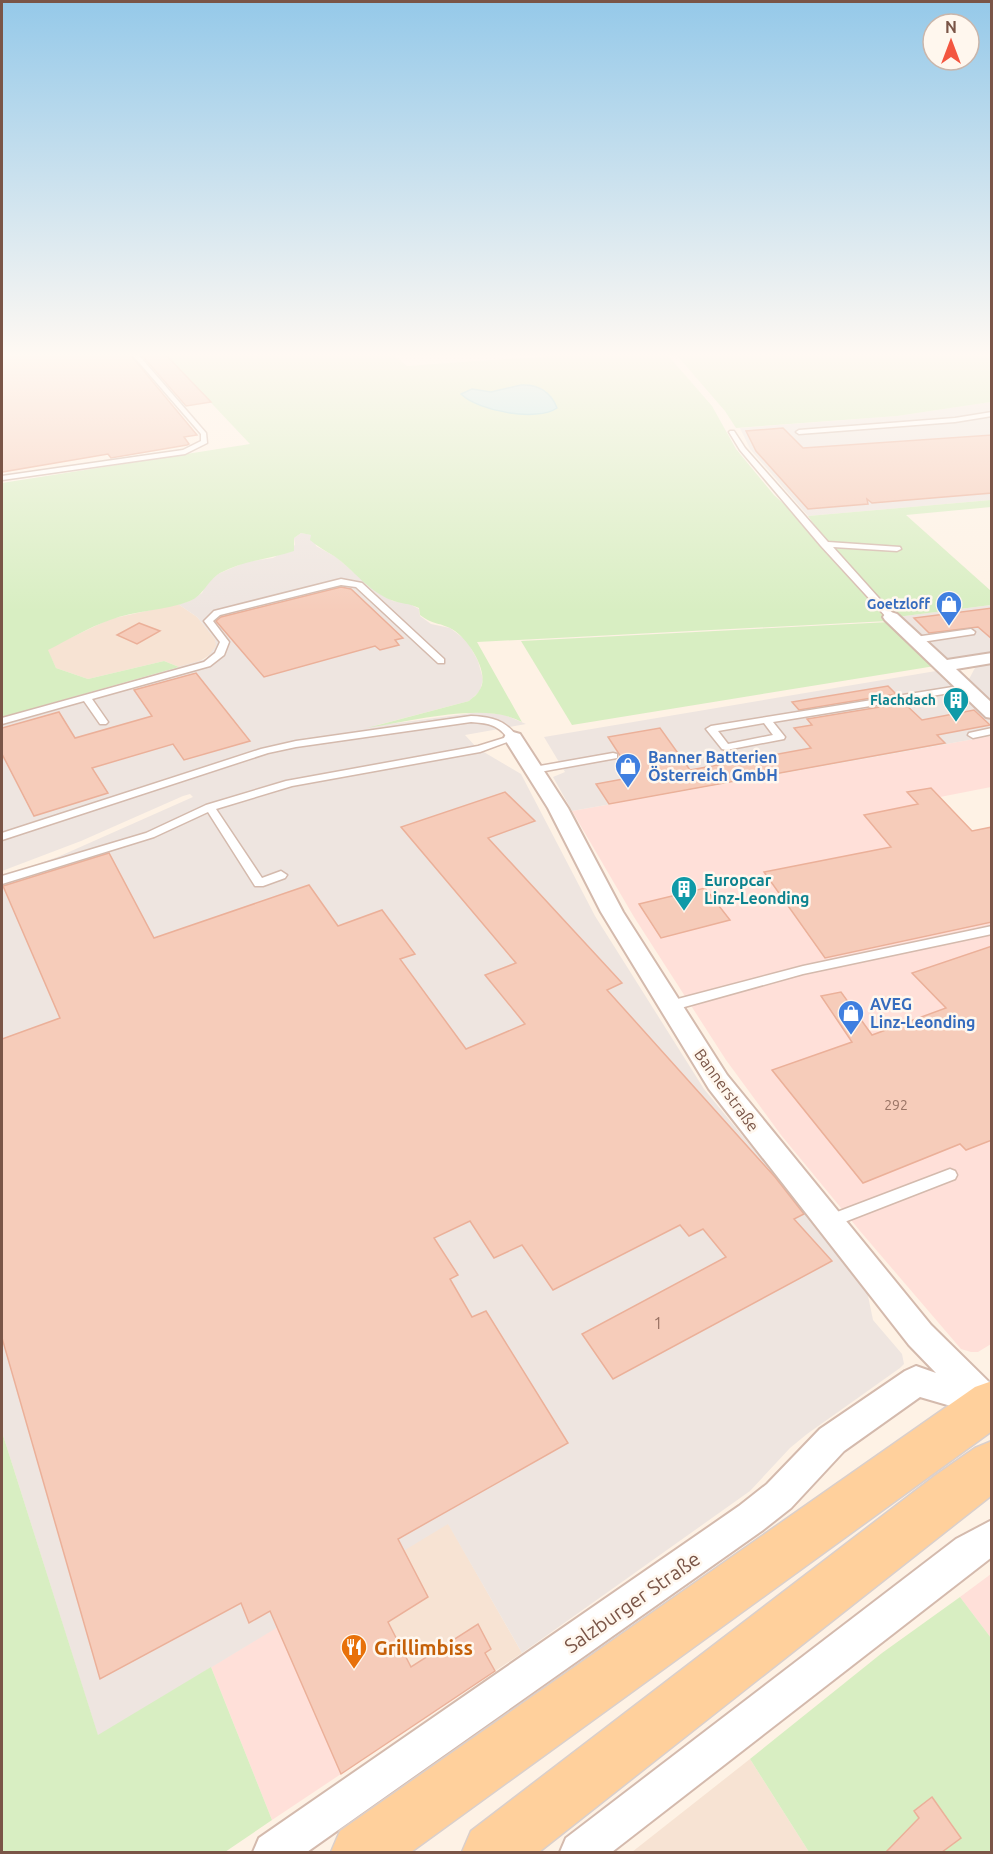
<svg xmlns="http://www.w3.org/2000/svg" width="993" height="1854" font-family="Ubuntu,sans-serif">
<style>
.residential{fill:#f7e3d3}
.commercial{fill:#ffe0d9}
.industrial{fill:#eee5e0}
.green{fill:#d8eec2}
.water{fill:#b8e8ea;stroke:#9dd9dd;stroke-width:1.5}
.building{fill:#f6ccba;stroke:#ebb099;stroke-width:1.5}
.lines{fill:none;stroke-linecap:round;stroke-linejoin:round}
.lane-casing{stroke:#d4baad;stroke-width:3}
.street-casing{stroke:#d4baad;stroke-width:4}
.primary-casing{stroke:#dacfcb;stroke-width:3}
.lane{fill:#fff;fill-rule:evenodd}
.street{fill:#fff;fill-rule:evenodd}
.primary{fill:#ffd09c;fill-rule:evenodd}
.labels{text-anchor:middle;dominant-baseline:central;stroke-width:5;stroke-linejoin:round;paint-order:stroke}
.far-shop-label{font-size:14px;font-weight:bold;fill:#366cbe;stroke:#fff7ee;text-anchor:end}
.far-culture-label{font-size:14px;font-weight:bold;fill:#0d838f;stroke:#fff7ee;text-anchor:end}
.number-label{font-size:14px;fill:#997364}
.shop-label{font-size:16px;font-weight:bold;fill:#366cbe;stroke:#fff7ee;text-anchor:start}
.culture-label{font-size:16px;font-weight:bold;fill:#0d838f;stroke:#fff7ee;text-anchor:start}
.street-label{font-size:16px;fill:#7a5547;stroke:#fff7ee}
.near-number-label{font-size:16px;fill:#997364}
.near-street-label{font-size:20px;fill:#7a5547;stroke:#fff7ee}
.near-food-label{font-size:20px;font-weight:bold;fill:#c56008;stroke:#fff7ee;text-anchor:start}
</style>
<rect width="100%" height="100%" fill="#fef2e5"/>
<g class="residential">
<polygon points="178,604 197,617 215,639 217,646 213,653 195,664 179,667 164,661 88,679 56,668 47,649 110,619"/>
<polygon points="448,1523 522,1653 434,1712 364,1574"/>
<polygon points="750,1759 809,1852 632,1852"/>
</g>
<g class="commercial">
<polygon points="991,736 991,787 940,797 908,793 918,805 891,847 764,872 825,958 991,922 991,1344 978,1352 971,1352 961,1349 860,1231 781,1135 726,1060 634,917 572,811"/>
<polygon points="364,1574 434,1712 272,1820 211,1667"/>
<polygon points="991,1574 991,1638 960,1597"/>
</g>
<g class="industrial">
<polygon points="991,402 991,500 808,516 750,449 740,428 897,416"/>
<polygon points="301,533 312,535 316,546 336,557 378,593 393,601 408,603 419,609 420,616 431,624 450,628 467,641 478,661 483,679 480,691 469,701 374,726 480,712 505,715 526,724 465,735 477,748 521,774 595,916 704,1089 866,1286 873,1320 902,1354 904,1364 900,1368 807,1434 790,1448 750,1491 522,1653 448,1524 98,1736 2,1432 2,877 60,856 193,797 190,794 183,796 81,841 2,871 2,717 206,659 216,646 215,639 197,617 178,604 190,601 202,593 207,583 218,574 246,562 273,558 295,545 294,538"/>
<polygon points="991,605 991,653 952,660 945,658 897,617"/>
<polygon points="991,664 991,704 968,681 976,666"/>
<polygon points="936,671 946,676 992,722 991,736 572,811 553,777 565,772 544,737"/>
</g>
<g class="green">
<path d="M163,352H389L407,366L609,352H665L712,406L736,449L774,495L798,517L818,544L888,621L477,642L522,722C485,701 410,722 367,728L469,701C472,698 477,695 479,691C492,674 467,636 450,628C437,622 434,625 420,615L419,608C409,603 401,604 391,600C368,591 354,570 334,556C326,551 318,547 310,540L311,535L301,533L294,538V551C269,559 243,561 220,573C207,581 204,595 190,601C165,611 135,610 110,620C89,627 68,640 48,650L56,668L88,679L164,661L179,667L2,717V483L250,444Z"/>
<polygon points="674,352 991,352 991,402 897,416 736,428 725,411"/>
<polygon points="991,500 991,507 906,515 991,591 991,605 897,617 825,540 808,516"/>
<polygon points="890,622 935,666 572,725 521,641"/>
<polygon points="2,1432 98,1735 211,1667 272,1820 225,1852 2,1852"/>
<polygon points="960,1597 991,1638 991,1852 809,1852 750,1759 882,1653"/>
</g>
<path class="water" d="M521,385C538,384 551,392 557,408C537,422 478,411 461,394L472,389L491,392Z"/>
<g class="building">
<polygon points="2,352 128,352 197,435 184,437 189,444 187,445 111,458 108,454 2,472"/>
<polygon points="139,352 163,352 211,402 186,406"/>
<polygon points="783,428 803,448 992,435 992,493 872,503 867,499 868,504 808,509 756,451 746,431"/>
<polygon points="341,587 351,589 403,638 395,640 399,645 380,650 375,646 264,677 216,621 221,617"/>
<polygon points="992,608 992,639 978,627 929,633 914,618"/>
<polygon points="139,623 160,631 137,644 117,635"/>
<polygon points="196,673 250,741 184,760 173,744 92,768 108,793 34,816 2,754 2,728 59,712 75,738 152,716 134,690"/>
<polygon points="888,686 896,694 799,710 792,702"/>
<polygon points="904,703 922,720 974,710 990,725 937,735 945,743 609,804 596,784 634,777 608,737 660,728 690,770 811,748 794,728 812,725 807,719"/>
<polygon points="931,788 972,831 992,827 992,922 825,958 764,872 891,847 864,815 918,804 907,792"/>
<polygon points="505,792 535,821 488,838 622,983 607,990 775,1177 804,1214 794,1219 832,1261 613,1379 582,1334 726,1257 703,1229 689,1236 680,1225 553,1290 522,1245 494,1258 470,1221 434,1238 458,1275 450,1279 472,1317 486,1311 568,1443 398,1539 428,1597 388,1622 411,1667 478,1624 491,1649 485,1653 495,1671 341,1774 270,1611 249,1623 241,1603 100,1679 2,1338 2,1039 60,1018 3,886 109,853 154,938 309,885 338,926 382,910 415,954 400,959 466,1049 525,1024 485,975 516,963 401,827"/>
<polygon points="705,888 730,920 661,938 639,904"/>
<polygon points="992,946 992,1140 966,1150 960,1144 863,1183 772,1070 852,1042 821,996 841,992 872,1035 946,1008 912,973"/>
<polygon points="932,1797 961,1838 942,1852 886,1852 919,1818 914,1811"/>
</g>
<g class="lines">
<g class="lane-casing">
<g id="lane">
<polygon points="130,352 136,352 206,433 207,443 185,454 2,480 2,476 183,450 201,441 201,434"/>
<polygon points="992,412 992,416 955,422 799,434 796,432 799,430 955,418"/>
<polygon points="730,431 734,431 745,448 828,542 900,547 901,549 897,551 833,547 894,615 894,619 888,619 821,546 740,450 729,432"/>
<polygon points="341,579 362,583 444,659 444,663 438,663 356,587 341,585 220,615 213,621 229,642 224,655 210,666 92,699 108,722 106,724 100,724 84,701 2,724 2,718 204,662 215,653 220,642 204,621 214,611"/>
<polygon points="971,629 975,632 974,634 915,643 911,640 915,637"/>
<path d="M965,685L970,688L968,690L773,722L785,737L784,739L726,750L722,749L706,729L711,726ZM764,723L773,735L728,744L718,731Z"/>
<path d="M471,716C492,717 506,720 518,738L480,752L292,786L216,809L262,878L281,871L287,875L285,878L263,886H255L208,812L154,837L2,884V876L146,833L206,805L286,781L478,746L507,737C497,724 486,723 471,722L296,747L268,753L2,840V833L261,749L296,741Z"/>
<polygon points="992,728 992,734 973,738 968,735 969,733"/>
<polygon points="613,753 617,754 617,758 534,773 529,770 534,767"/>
<polygon points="992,926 992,934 803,974 670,1011 665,1009 664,1006 665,1003 670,1001 803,966"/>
<polygon points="950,1169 955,1171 957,1175 955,1179 829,1228 824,1227 821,1222 824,1217"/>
</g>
</g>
<g class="street-casing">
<g id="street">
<polygon points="891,612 897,614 947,660 992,653 992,663 956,669 992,703 992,718 986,717 885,620 883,617 885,614"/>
<polygon points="513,732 520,734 568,808 623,912 727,1075 931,1325 992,1385 992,1418 920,1397 844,1451 791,1508 763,1530 307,1852 253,1852 259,1838 739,1506 767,1484 820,1429 905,1371 916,1366 936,1373 909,1345 709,1089 601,912 548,808 504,738 506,734"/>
<polygon points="992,1520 992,1557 612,1852 560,1852 566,1838 956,1539"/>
</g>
</g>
<g class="primary-casing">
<g id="primary">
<polygon points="992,1381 992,1431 411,1852 331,1852 340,1831 975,1387"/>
<polygon points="992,1441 992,1495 539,1852 462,1852 471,1831 936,1475 975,1448"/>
</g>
</g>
<use href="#lane" class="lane"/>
<use href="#street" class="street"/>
<use href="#primary" class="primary"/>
</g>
<linearGradient id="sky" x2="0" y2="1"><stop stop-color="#95c9e9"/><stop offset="0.58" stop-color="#fff9f3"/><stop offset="1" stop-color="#fff9f3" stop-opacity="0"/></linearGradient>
<rect width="993" height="612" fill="url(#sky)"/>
<defs>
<g id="shop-pin" transform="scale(1.35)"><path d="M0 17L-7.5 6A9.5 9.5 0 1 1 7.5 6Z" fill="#3f7fe0" stroke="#fff7ee"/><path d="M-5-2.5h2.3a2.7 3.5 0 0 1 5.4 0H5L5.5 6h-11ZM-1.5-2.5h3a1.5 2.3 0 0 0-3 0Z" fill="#fff"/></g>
<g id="building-pin" transform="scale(1.35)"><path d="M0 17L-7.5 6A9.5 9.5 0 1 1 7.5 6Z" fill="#0f9aa8" stroke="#fff7ee"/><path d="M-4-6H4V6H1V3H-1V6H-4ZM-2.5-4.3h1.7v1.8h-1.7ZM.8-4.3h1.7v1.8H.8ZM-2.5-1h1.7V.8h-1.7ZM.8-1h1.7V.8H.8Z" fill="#fff"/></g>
<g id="restaurant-pin" transform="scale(1.35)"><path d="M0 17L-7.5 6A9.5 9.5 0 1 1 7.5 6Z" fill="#e8710a" stroke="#fff7ee"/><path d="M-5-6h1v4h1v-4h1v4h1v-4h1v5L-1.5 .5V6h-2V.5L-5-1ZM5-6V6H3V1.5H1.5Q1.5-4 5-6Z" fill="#fff"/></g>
</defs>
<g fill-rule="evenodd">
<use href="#shop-pin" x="949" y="604"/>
<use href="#building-pin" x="956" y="700"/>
<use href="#shop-pin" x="628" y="766"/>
<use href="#building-pin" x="684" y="889"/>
<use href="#shop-pin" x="851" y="1013"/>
<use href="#restaurant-pin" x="354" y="1647"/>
</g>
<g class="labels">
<g class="far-shop-label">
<text x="930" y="604">Goetzloff</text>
</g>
<g class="far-culture-label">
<text x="936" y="700">Flachdach</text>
</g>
<g class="number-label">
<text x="896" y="1105">292</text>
</g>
<g class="shop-label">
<text x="648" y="757">Banner Batterien<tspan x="648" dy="18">Österreich GmbH</tspan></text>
<text x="870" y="1004">AVEG<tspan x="870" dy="18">Linz-Leonding</tspan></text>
</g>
<g class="culture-label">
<text x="704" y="880">Europcar<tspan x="704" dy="18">Linz-Leonding</tspan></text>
</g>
<g class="street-label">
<text transform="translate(727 1090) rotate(54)">Bannerstraße</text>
</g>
<g class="near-number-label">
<text x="658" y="1323">1</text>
</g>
<g class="near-street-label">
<text transform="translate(632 1602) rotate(-35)">Salzburger Straße</text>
</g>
<g class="near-food-label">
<text x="374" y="1647">Grillimbiss</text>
</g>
</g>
<rect width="993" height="1854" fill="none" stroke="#7a5547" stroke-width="6"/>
<g transform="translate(951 42)"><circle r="28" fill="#fff7ee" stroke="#cab6ab" stroke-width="1.5"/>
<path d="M0-4.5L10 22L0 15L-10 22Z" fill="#f35640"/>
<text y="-9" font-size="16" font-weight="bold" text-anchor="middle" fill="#7a5547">N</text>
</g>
</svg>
